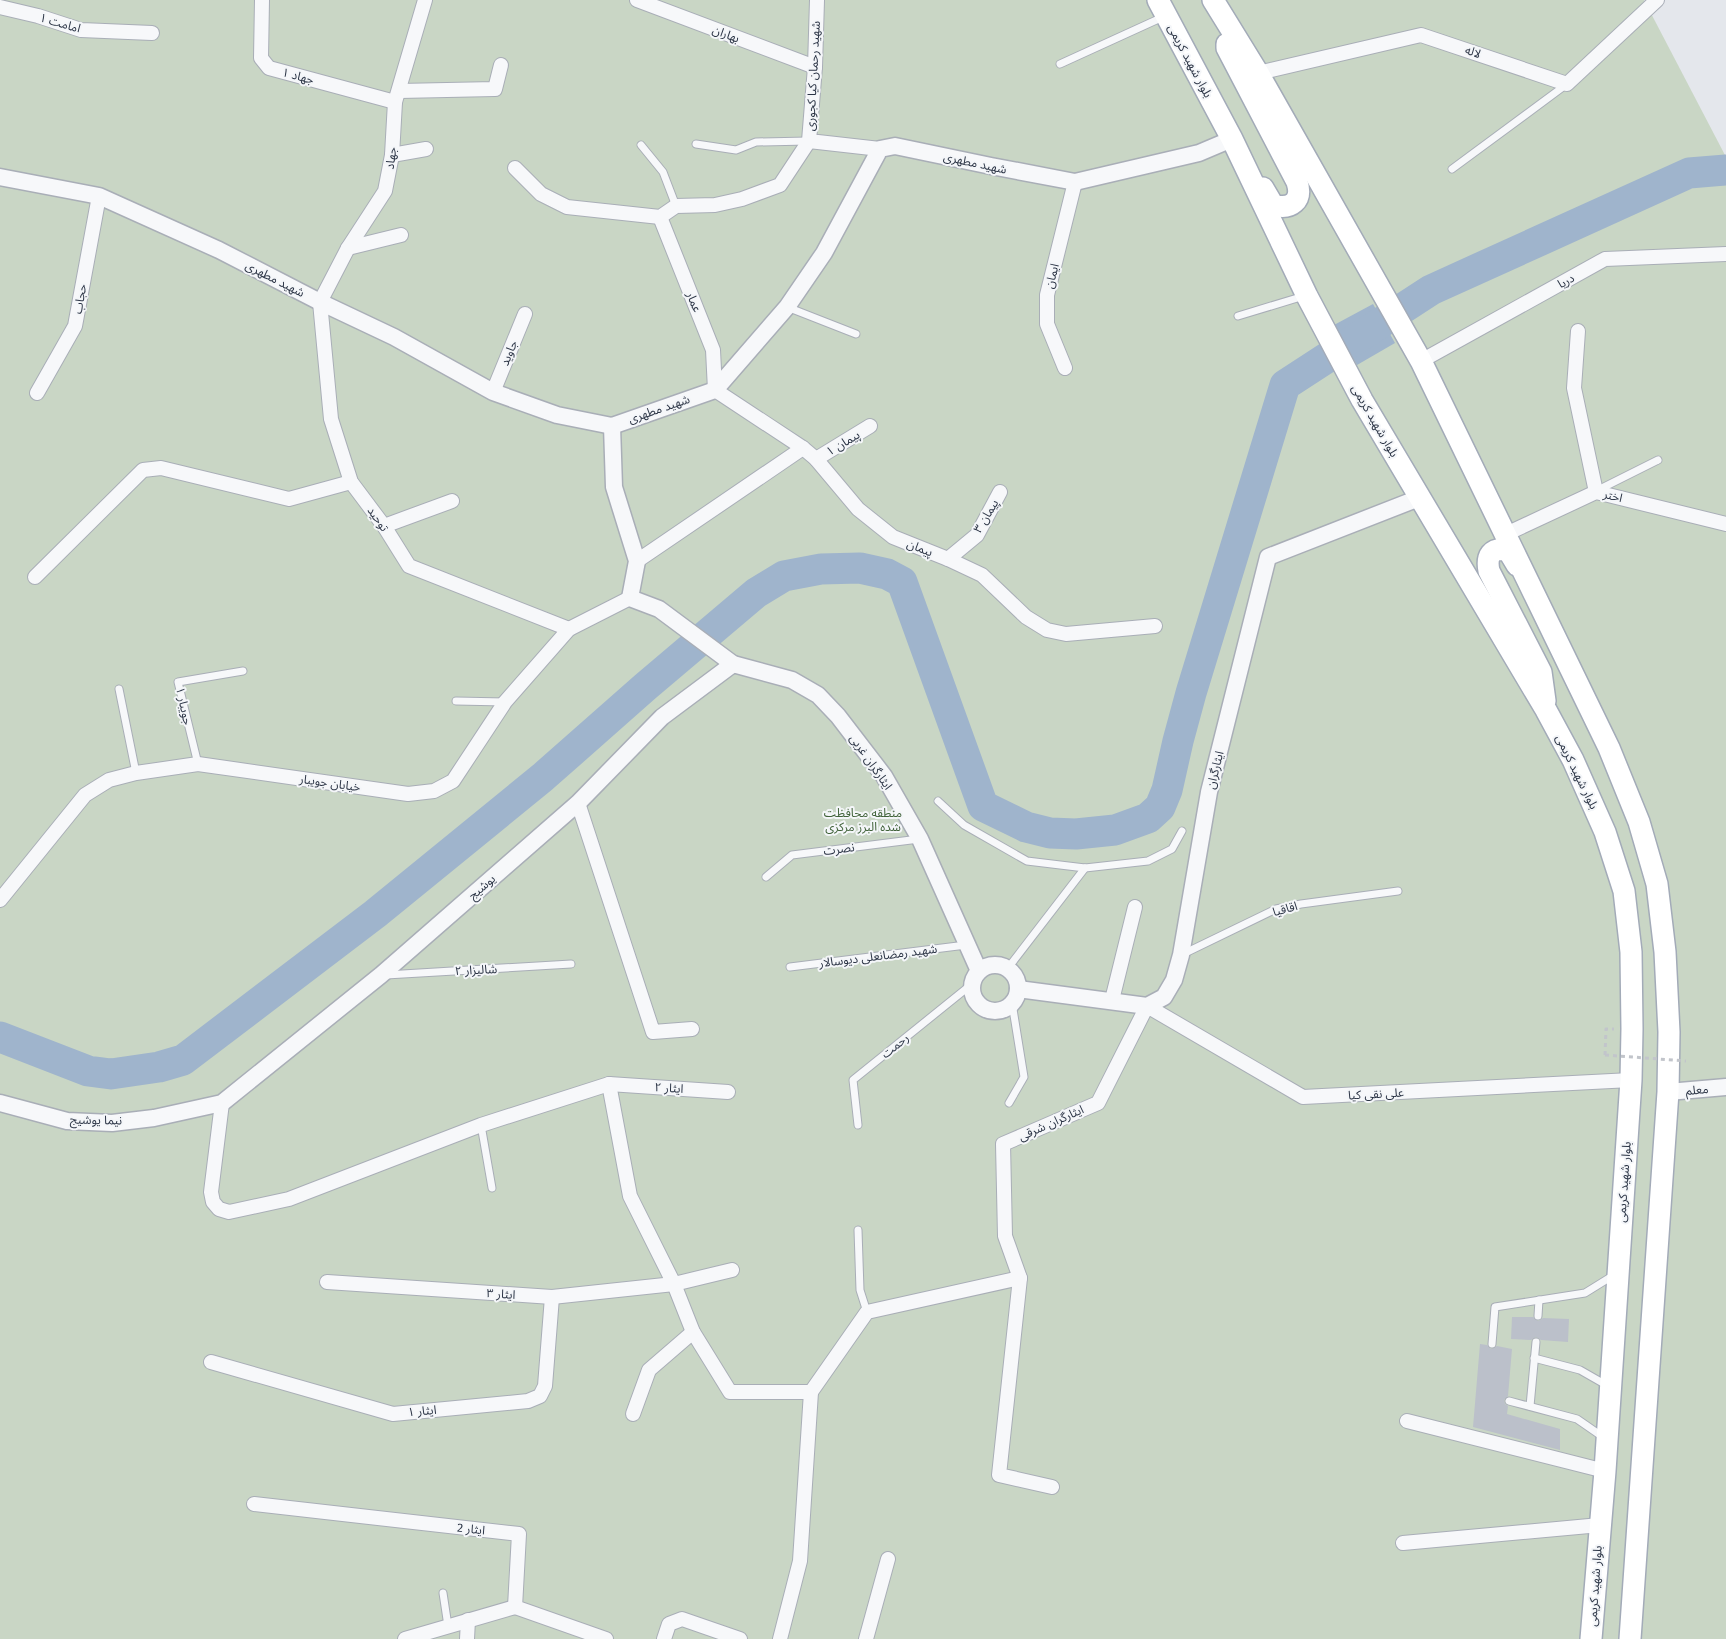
<svg xmlns="http://www.w3.org/2000/svg" width="1726" height="1639" font-family="'Fira Sans','Noto Sans Arabic',sans-serif">
<style>
.green{fill:#c9d6c5}
.water{fill:#9fb4cc}
.lines{fill:none;stroke-linecap:round;stroke-linejoin:round}
.river{stroke:#9fb4cc;stroke-width:31}
.building{fill:#bbc0ca}
.service-casing{stroke:#a9aeb7;stroke-width:9}
.minor-casing{stroke:#a9aeb7;stroke-width:16}
.tertiary-casing{stroke:#a9aeb7;stroke-width:19}
.primary-casing{stroke:#a3abb8;stroke-width:24}
.path{stroke:#c2c5cb;stroke-width:3;stroke-dasharray:4 4;stroke-linecap:butt}
.service{stroke:#f7f8fa;stroke-width:7}
.minor{stroke:#f7f8fa;stroke-width:14}
.tertiary{stroke:#f7f8fa;stroke-width:16}
.primary{stroke:#fff;stroke-width:21}
.path-bridge{stroke:#c2c5cb;stroke-width:3;stroke-dasharray:4 4;stroke-linecap:butt}
.labels{text-anchor:middle;dominant-baseline:central;stroke-width:4;stroke-linejoin:round;paint-order:stroke}
.street-label{font-size:12px;fill:#2b3445;stroke:#f4f6f9}
.park-label{font-size:12px;fill:#3f6138;stroke:#f4f6f9}
</style>
<rect width="100%" height="100%" fill="#e4e7ec"/>
<polygon class="green" points="0,0 1644,0 1726,157 1726,1639 0,1639"/>
<polygon class="water" points="1373,304 1395,343 1357,365 1334,325"/>
<g class="lines">
<polyline class="river" points="0,1037 88,1071 111,1074 159,1067 183,1060 375,914 543,777 645,687 756,593 784,576 821,569 860,568 887,574 902,582 983,806 1026,827 1050,833 1076,834 1115,830 1148,818 1160,807 1167,790 1178,741 1191,693 1285,385 1431,290 1689,173 1726,170"/>
</g>
<g class="building">
<polygon points="1512,1317 1533,1317 1538,1321 1543,1318 1569,1319 1568,1342 1541,1340 1536,1337 1531,1340 1511,1339"/>
<polygon points="1480,1344 1487,1345 1491,1349 1497,1346 1512,1349 1508,1396 1504,1400 1505,1404 1508,1406 1507,1414 1560,1429 1560,1450 1473,1427"/>
</g>
<g class="lines">
<g class="service-casing">
<g id="service">
<polyline points="1060,64 1163,17"/>
<polyline points="696,144 736,150 756,142 808,141"/>
<polyline points="641,145 663,172 676,206"/>
<polyline points="1452,169 1567,84"/>
<polyline points="787,307 856,334"/>
<polyline points="1238,316 1304,296"/>
<polyline points="1596,491 1658,460"/>
<polyline points="119,689 136,773"/>
<polyline points="456,701 505,702"/>
<polyline points="198,764 178,682 243,671"/>
<polyline points="938,801 964,825 1027,861 1085,868 1148,861 1172,849 1182,831"/>
<polyline points="766,877 792,855 919,839"/>
<polyline points="1181,955 1276,909 1301,904 1398,891"/>
<polyline points="790,967 966,945"/>
<polyline points="1008,968 1085,868"/>
<polyline points="386,975 571,964"/>
<polyline points="1009,1103 1024,1077 1012,1003"/>
<polyline points="481,1125 492,1188"/>
<polyline points="858,1125 853,1080 972,984"/>
<polyline points="858,1230 860,1290 867,1312"/>
<polyline points="1538,1316 1539,1300"/>
<polyline points="1492,1344 1495,1307 1585,1293 1614,1275"/>
<polyline points="1534,1358 1580,1370 1608,1386"/>
<polyline points="1509,1401 1577,1419 1603,1437"/>
<polyline points="1530,1406 1536,1342"/>
<polyline points="443,1593 448,1626"/>
</g>
</g>
<g class="minor-casing">
<g id="minor">
<polyline points="262,0 261,58 269,68 395,102"/>
<polyline points="425,0 395,102 392,155 385,191 348,248 320,302 331,419 351,482 384,526 409,566 569,629"/>
<polyline points="637,0 815,67"/>
<polyline points="817,0 815,67 809,141 880,149"/>
<polyline points="0,7 38,16 81,30 152,33"/>
<polyline points="1258,73 1421,35 1567,84 1657,0"/>
<polyline points="399,91 495,89 501,65"/>
<polyline points="392,155 426,149"/>
<polyline points="515,168 541,194 567,207 660,217 676,206 715,205 742,199 780,185 809,141"/>
<polyline points="660,217 713,350 715,390 803,448 816,459 858,509 893,537 948,559 982,575 1026,617 1047,630 1066,634 1155,626"/>
<polyline points="348,248 401,235"/>
<polyline points="1578,331 1574,388 1596,492"/>
<polyline points="1421,361 1605,259 1726,254"/>
<polyline points="1065,368 1047,324 1047,295 1075,182"/>
<polyline points="493,392 525,314"/>
<polyline points="37,393 75,326 99,196"/>
<polyline points="816,459 870,426"/>
<polyline points="384,526 452,501"/>
<polyline points="1506,534 1596,492 1726,524"/>
<polyline points="948,559 977,535 1000,492"/>
<polyline points="637,561 803,448"/>
<polyline points="35,577 143,470 161,468 289,499 351,482"/>
<polyline points="578,803 653,1032 692,1029"/>
<polyline points="0,900 85,795 109,780 136,773 198,764 408,794 434,791 453,781 505,702 569,629 630,598"/>
<polyline points="1112,1000 1135,907"/>
<polyline points="609,1084 630,1196 674,1284 693,1332 730,1392 811,1392 867,1312 1020,1278"/>
<polyline points="222,1103 211,1192 213,1202 219,1209 229,1212 289,1199 481,1125 609,1084 728,1092"/>
<polyline points="327,1282 552,1297 674,1284 732,1270"/>
<polyline points="211,1362 393,1414 528,1401 540,1396 545,1386 552,1297"/>
<polyline points="633,1414 649,1370 693,1332"/>
<polyline points="1407,1421 1605,1471"/>
<polyline points="1052,1487 999,1475 1020,1278 1005,1236 1003,1144 1098,1103 1147,1006 1303,1097 1631,1080"/>
<polyline points="254,1504 519,1534 515,1607 606,1639"/>
<polyline points="1403,1543 1600,1525"/>
<polyline points="405,1639 515,1607"/>
<polyline points="467,1639 468,1620"/>
<polyline points="664,1639 669,1624 682,1619 740,1639"/>
<polyline points="780,1639 800,1561 811,1392"/>
<polyline points="866,1639 888,1559"/>
</g>
</g>
<g class="tertiary-casing">
<g id="tertiary">
<polyline points="0,177 99,196 219,250 320,302 394,337 493,392 557,415 612,426 715,390 787,307 824,253 880,149 895,146 991,166 1075,182 1199,153 1232,139"/>
<polyline points="612,426 614,487 637,561 630,598 659,609 733,664 792,680 818,695 838,716 884,776 920,839 979,971"/>
<circle cx="995" cy="988" r="23"/>
<polyline points="1018,989 1147,1006 1164,997 1174,980 1181,955 1209,792 1268,557 1419,498"/>
<polyline points="1668,1092 1726,1087"/>
<polyline points="0,1103 67,1121 112,1123 154,1118 222,1103 381,975 578,803 662,717 733,664"/>
</g>
</g>
<g class="primary-casing">
<g id="primary">
<polyline points="1158,0 1232,139 1307,296 1362,400 1546,710 1573,760 1605,832 1624,891 1631,952 1632,1029 1631,1080 1605,1471 1591,1639"/>
<polyline points="1213,0 1258,73 1421,361 1609,748 1639,822 1657,884 1665,952 1669,1032 1668,1092 1630,1639"/>
<path d="M1227,44V48L1297,182C1303,201 1291,210 1273,205L1263,188"/>
<path d="M1517,565L1508,550C1491,547 1486,556 1489,571L1541,672L1545,701"/>
</g>
</g>
<polyline class="path" points="1605,1055 1606,1029 1614,1029"/>
<use href="#service" class="service"/>
<use href="#minor" class="minor"/>
<use href="#tertiary" class="tertiary"/>
<use href="#primary" class="primary"/>
<polyline class="path-bridge" points="1605,1055 1686,1061"/>
</g>
<g class="labels">
<g class="street-label">
<text transform="translate(60 23) rotate(16)">امامت ۱</text>
<text transform="translate(726 34) rotate(21)">بهاران</text>
<text transform="translate(1473 52) rotate(19)">لاله</text>
<text transform="translate(1190 61) rotate(62)">بلوار شهید کریمی</text>
<text transform="translate(298 76) rotate(15)">جهاد ۱</text>
<text transform="translate(813 76) rotate(-87)">شهید رحمان کیا کجوری</text>
<text transform="translate(391 158) rotate(-82)">جهاد</text>
<text transform="translate(975 163) rotate(12)">شهید مطهری</text>
<text transform="translate(1052 276) rotate(-76)">ایمان</text>
<text transform="translate(275 279) rotate(27)">شهید مطهری</text>
<text transform="translate(1566 281) rotate(-29)">دریا</text>
<text transform="translate(80 299) rotate(-80)">حجاب</text>
<text transform="translate(694 302) rotate(68)">عمار</text>
<text transform="translate(509 353) rotate(-68)">جاوید</text>
<text transform="translate(659 409) rotate(-19)">شهید مطهری</text>
<text transform="translate(1375 421) rotate(60)">بلوار شهید کریمی</text>
<text transform="translate(843 443) rotate(-31)">پیمان ۱</text>
<text transform="translate(1613 496) rotate(14)">اختر</text>
<text transform="translate(986 516) rotate(-59)">پیمان ۳</text>
<text transform="translate(378 519) rotate(55)">توحید</text>
<text transform="translate(920 548) rotate(22)">پیمان</text>
<text transform="translate(184 706) rotate(78)">جویبار ۱</text>
<text transform="translate(871 762) rotate(55)">ایثارگران غربی</text>
<text transform="translate(1215 770) rotate(-76)">ایثارگران</text>
<text transform="translate(1577 772) rotate(64)">بلوار شهید کریمی</text>
<text transform="translate(330 783) rotate(8)">خیابان جویبار</text>
<text transform="translate(839 849) rotate(-7)">نصرت</text>
<text transform="translate(482 887) rotate(-41)">یوشیج</text>
<text transform="translate(1285 909) rotate(-16)">اقاقیا</text>
<text transform="translate(878 956) rotate(-7)">شهید رمضانعلی دیوسالار</text>
<text transform="translate(476 970) rotate(-3)">شالیزار ۲</text>
<text transform="translate(895 1046) rotate(-39)">رحمت</text>
<text transform="translate(669 1088) rotate(4)">ایثار ۲</text>
<text transform="translate(1697 1090) rotate(-5)">معلم</text>
<text transform="translate(1376 1094) rotate(-3)">علی نقی کیا</text>
<text transform="translate(96 1120) rotate(1)">نیما یوشیج</text>
<text transform="translate(1051 1123) rotate(-24)">ایثارگران شرقی</text>
<text transform="translate(1624 1182) rotate(-86)">بلوار شهید کریمی</text>
<text transform="translate(501 1294) rotate(4)">ایثار ۳</text>
<text transform="translate(422 1411) rotate(-5)">ایثار ۱</text>
<text transform="translate(471 1529) rotate(6)">ایثار 2</text>
<text transform="translate(1595 1586) rotate(-86)">بلوار شهید کریمی</text>
</g>
<g class="park-label">
<text x="863" y="813">منطقه محافظت<tspan x="863" dy="14">شده البرز مرکزی</tspan></text>
</g>
</g>
</svg>
